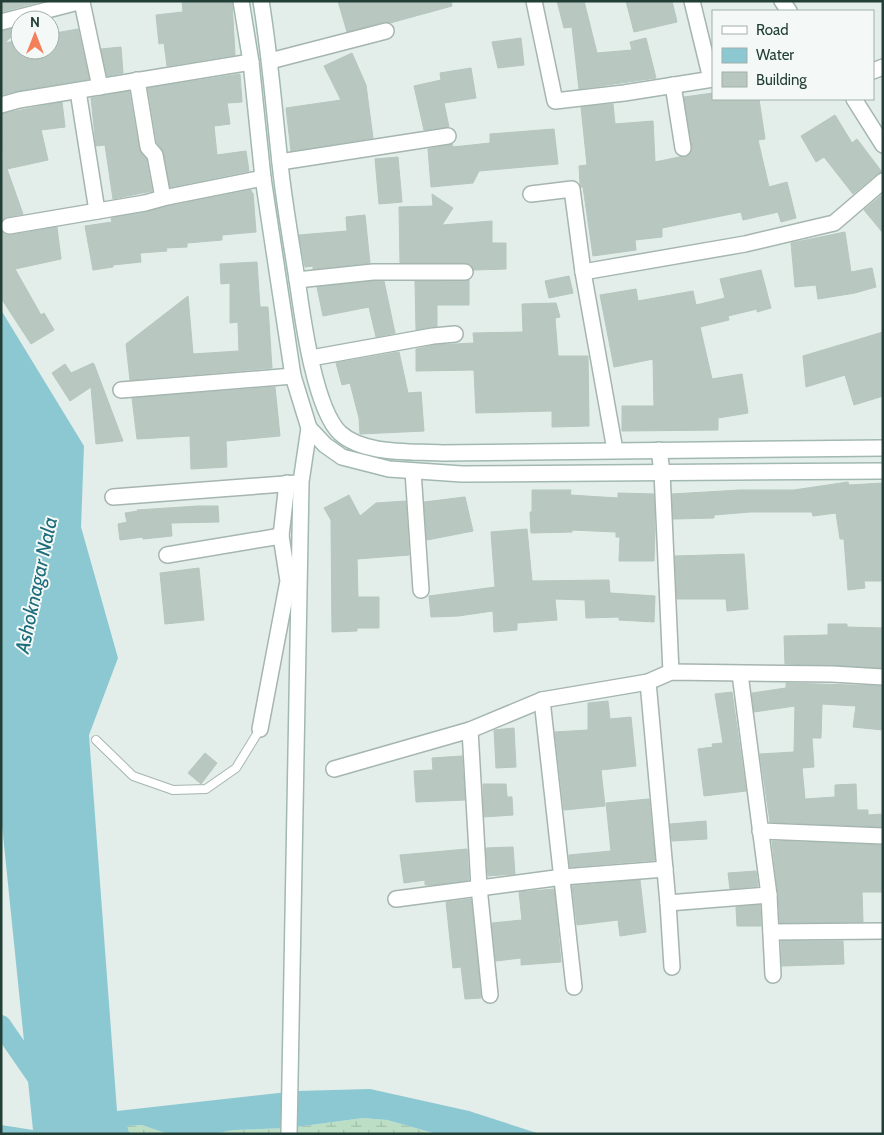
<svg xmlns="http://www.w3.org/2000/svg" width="884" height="1135" font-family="Cabin,sans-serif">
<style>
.wetland{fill:url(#wetland-marsh)}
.water{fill:#8bc8d2}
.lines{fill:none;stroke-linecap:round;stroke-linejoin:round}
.canal{stroke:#8bc8d2;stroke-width:20}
.building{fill:#b8c8c1;stroke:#b5c7bf}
.lane-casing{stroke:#a5b5b0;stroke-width:10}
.street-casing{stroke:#a5b5b0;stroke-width:18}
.secondary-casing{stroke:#a1b9b0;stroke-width:18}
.lane{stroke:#fff;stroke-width:8}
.street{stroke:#fff;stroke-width:15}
.secondary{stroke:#fff;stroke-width:15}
.labels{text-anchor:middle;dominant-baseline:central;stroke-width:4;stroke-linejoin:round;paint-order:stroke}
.water-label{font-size:20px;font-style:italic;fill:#1c6c7c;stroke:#f4f9f7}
</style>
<defs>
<pattern id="wetland-marsh" width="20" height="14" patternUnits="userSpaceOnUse" patternTransform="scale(1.25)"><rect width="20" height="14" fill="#bcdec5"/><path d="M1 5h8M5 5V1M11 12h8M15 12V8" fill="none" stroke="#a1c0aa"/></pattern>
</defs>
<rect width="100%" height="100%" fill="#e3ede9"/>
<g class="wetland">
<polygon points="363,1118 387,1120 437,1134 214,1134 233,1130 288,1128"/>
<polygon points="142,1125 168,1134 134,1134 129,1132 126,1126"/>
</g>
<polygon class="water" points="1,310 84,446 81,527 118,658 89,735 117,1111 297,1091 370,1089 469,1111 540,1134 437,1134 387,1120 363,1118 288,1128 233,1130 214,1134 168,1134 142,1125 127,1126 129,1132 134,1134 1,1134 1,1125 33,1130 1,815"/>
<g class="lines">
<polyline class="canal" points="1,1025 41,1083"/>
</g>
<g class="building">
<polygon points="1,1 43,1 1,12"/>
<polygon points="182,1 232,1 235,55 167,66 164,43 159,44 156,15 183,12"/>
<polygon points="338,1 451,1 452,6 390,23 384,22 347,32"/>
<polygon points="557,1 584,1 597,53 632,50 630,42 646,38 656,78 579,89 572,27 564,28"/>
<polygon points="626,1 672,1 677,22 634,32"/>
<polygon points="20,27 5,43 20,40 20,50 50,50 50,34 78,29 89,79 17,91 1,95 1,31"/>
<polygon points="521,38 524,65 498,68 492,42"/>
<polygon points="121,47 123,73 107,76 101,49"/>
<polygon points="352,53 366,85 373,138 291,151 286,108 341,100 324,66"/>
<polygon points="471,68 476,98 444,103 449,127 424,130 414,86 441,80 440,73"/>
<polygon points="240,74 242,102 227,103 230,124 214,126 217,155 246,151 249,171 170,187 164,153 157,143 148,88"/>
<polygon points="129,91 139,149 146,159 152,191 113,199 105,145 96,146 91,98"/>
<polygon points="713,93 713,99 759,99 765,139 758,140 769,187 787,182 796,218 781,222 778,212 743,220 741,212 662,228 662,237 635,240 636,250 593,256 583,187 581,187 580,184 579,166 587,165 581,107 613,104 615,124 653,121 655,162 689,155 692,147 684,97"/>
<polygon points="62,102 65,127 41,130 48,160 7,169 23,214 7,217 1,221 1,160 3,159 1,114"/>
<polygon points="835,115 852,143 857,139 882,172 877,174 853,194 824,157 816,162 801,136"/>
<polygon points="554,129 558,164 479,171 473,183 431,187 428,149 452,144 453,147 490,143 490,134"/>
<polygon points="398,157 402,202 379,204 375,159"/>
<polygon points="251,190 252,193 253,193 256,232 222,235 222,240 187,243 187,247 166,248 167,251 140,253 141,262 113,265 113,267 93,270 85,226 112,222 111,218"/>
<polygon points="432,194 453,208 442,225 492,221 492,243 506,243 506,269 474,270 470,264 465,263 400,263 399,207 433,206"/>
<polygon points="883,194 883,233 864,210"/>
<polygon points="365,215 370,263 313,269 313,266 305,267 299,235 347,231 346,217"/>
<polygon points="57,227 61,259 15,269 41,315 44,313 54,330 31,344 1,298 1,231 5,235 11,235"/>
<polygon points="845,232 851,272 872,268 876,287 855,293 818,299 816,285 795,287 791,243"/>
<polygon points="257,262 260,307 268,307 272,368 130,380 126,344 188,296 193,354 239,351 238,322 230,323 230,283 221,284 220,264"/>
<polygon points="761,270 771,308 757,312 757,309 728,316 729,320 700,327 712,379 742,374 748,413 718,418 718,430 622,431 622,406 654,406 653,359 614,367 600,295 636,289 638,301 693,291 696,305 725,298 720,279"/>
<polygon points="569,276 573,293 549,298 545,281"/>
<polygon points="469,280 469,305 437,305 437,326 416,330 415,281"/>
<polygon points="373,281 384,281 395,333 376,337 369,307 323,316 317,287"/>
<polygon points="556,303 560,317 555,318 558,356 588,356 589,426 552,427 552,411 476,413 474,370 416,371 416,349 434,345 474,343 473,333 523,332 522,304"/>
<polygon points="883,332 883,396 854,405 845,375 806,387 803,356"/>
<polygon points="399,352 408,393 421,392 424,431 360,434 359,418 350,383 342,385 336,363"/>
<polygon points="93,363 94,364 123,441 96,444 91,387 70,401 52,373 65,364 71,373"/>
<polygon points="275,387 280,436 226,441 227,467 191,469 190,436 137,439 132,398"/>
<polygon points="848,482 849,485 883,483 883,581 864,581 865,588 848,590 844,539 840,539 836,513 813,516 812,512 750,512 714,515 714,518 673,519 672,494 740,490 794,490"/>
<polygon points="532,490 571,490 570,495 618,498 618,493 654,494 655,530 654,561 619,561 620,537 616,537 616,532 572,530 572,532 531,533 530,512 532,512"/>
<polygon points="349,495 360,516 376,503 406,501 409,555 357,559 358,597 379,597 379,628 357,628 357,631 332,632 331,520 324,508"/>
<polygon points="465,497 473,531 427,540 424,502"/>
<polygon points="198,506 218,506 219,522 171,523 172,536 143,539 143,537 120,540 118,524 127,522 125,513 138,511 137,510"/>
<polygon points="527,529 532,581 609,580 610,593 655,596 654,622 619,620 619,617 586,618 585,600 555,599 557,620 517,623 517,630 494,632 493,611 458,616 431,617 429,596 495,587 491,532"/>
<polygon points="744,554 748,609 727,611 726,599 677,599 675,556"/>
<polygon points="199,568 204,620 165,624 160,573"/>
<polygon points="828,624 847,624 847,627 883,628 883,668 785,664 784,636 828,635"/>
<polygon points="786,683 883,686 883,730 853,727 856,706 822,704 821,738 812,738 814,767 802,768 805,799 835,797 835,785 856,784 857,810 868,810 868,815 883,814 883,827 770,822 760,754 794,752 795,706 754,712 752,693 786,688"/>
<polygon points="732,692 746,791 704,796 698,749 713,747 712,744 723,743 715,694"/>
<polygon points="608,701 610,719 631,717 636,766 601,770 605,806 564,810 555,732 588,730 588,703"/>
<polygon points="514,728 516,767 496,768 494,730"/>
<polygon points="205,753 217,763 201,784 188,773"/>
<polygon points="462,756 465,800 416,802 414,771 433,770 432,758"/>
<polygon points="483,784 506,784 507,797 512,797 513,815 484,817"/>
<polygon points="649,799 655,860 570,867 569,855 611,851 606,803"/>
<polygon points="706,821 707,839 672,841 670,824"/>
<polygon points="772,841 882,845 883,892 862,892 863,922 780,923 778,894"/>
<polygon points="513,847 515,874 488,876 486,848"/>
<polygon points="467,849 469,880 434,885 425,885 425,880 404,883 400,855"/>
<polygon points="756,871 758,886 730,889 728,873"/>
<polygon points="640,880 646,932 620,936 618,920 577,925 572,886"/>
<polygon points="554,889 561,962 521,965 521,958 496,961 492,923 522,920 519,892"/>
<polygon points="471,899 481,998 465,999 461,967 453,968 446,902"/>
<polygon points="760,905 761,926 737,926 736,907"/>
<polygon points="781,941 843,941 844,964 782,966"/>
</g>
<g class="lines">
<g class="lane-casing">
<polyline id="lane" points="96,740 133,776 173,790 206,789 236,768 260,729"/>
</g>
<g class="street-casing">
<g id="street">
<polyline points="534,1 555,101 624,93 713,79"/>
<polyline points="692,1 711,79"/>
<polyline points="782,1 789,11"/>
<polyline points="82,2 100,87"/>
<polyline points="1,22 82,1"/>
<polyline points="270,61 386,31"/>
<polyline points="873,71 883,67"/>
<polyline points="137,80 148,147 155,155 163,198"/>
<polyline points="673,85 683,148"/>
<polyline points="78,91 97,211"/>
<polyline points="854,99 883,145"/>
<polyline points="1,105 19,100 251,62"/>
<polyline points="280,162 448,136"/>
<polyline points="531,194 572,189 583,272 615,450"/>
<polyline points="9,226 145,203 163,198 263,178"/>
<polyline points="583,272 745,244 834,223 883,181"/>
<polyline points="297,280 373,272 465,272"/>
<polyline points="311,358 433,336 455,334"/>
<polyline points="121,390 293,376"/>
<polyline points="659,450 662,472 671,672"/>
<polyline points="413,471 421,590"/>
<polyline points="113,497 297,483"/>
<polyline points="167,555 281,536"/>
<polyline points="740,674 769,895 773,975"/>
<polyline points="648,682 668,903 672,967"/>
<polyline points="542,700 574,987"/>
<polyline points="260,729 288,581 281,536 287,483"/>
<polyline points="470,730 479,887 490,995"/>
<polyline points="334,769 470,730 542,700 648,682 671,672 832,674 883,677"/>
<polyline points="760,831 883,836"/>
<polyline points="396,899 563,877 665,869"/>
<polyline points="668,903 769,895"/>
<polyline points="771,932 883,931"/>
</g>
</g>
<g class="secondary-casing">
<g id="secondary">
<polyline points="241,1 251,62 263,178 293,376 309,428 301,482 289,1134"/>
<path d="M261,1C270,55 274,109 280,163C284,204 292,245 298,286C303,321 315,409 340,433C364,455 411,451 442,453L883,448"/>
<polyline points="309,428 325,445 342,457 389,469 462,474 883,471"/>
</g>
</g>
<use href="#lane" class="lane"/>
<use href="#street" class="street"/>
<use href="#secondary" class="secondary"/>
</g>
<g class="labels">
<g class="water-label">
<text transform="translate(36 585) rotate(-78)">Ashoknagar Nala</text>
</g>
</g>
<rect width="884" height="1135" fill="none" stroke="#223f37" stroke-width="5"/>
<rect x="712" y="10" width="162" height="90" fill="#f4f9f7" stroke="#a0afaa"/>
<rect x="722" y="26" width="25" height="8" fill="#ffffff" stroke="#a0afaa"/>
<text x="756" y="35" font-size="15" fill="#223f37">Road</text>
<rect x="722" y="48" width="25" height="15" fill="#8bc8d2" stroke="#a0afaa"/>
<text x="756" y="60" font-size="15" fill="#223f37">Water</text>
<rect x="722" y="72" width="25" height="15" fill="#b8c8c1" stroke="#a0afaa"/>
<text x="756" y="85" font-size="15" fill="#223f37">Building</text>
<g transform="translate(35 35)"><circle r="24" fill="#f4f9f7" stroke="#a0afaa"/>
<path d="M0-4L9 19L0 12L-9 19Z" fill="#f37f5b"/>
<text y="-8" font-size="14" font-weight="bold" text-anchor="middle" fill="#223f37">N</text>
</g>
</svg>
